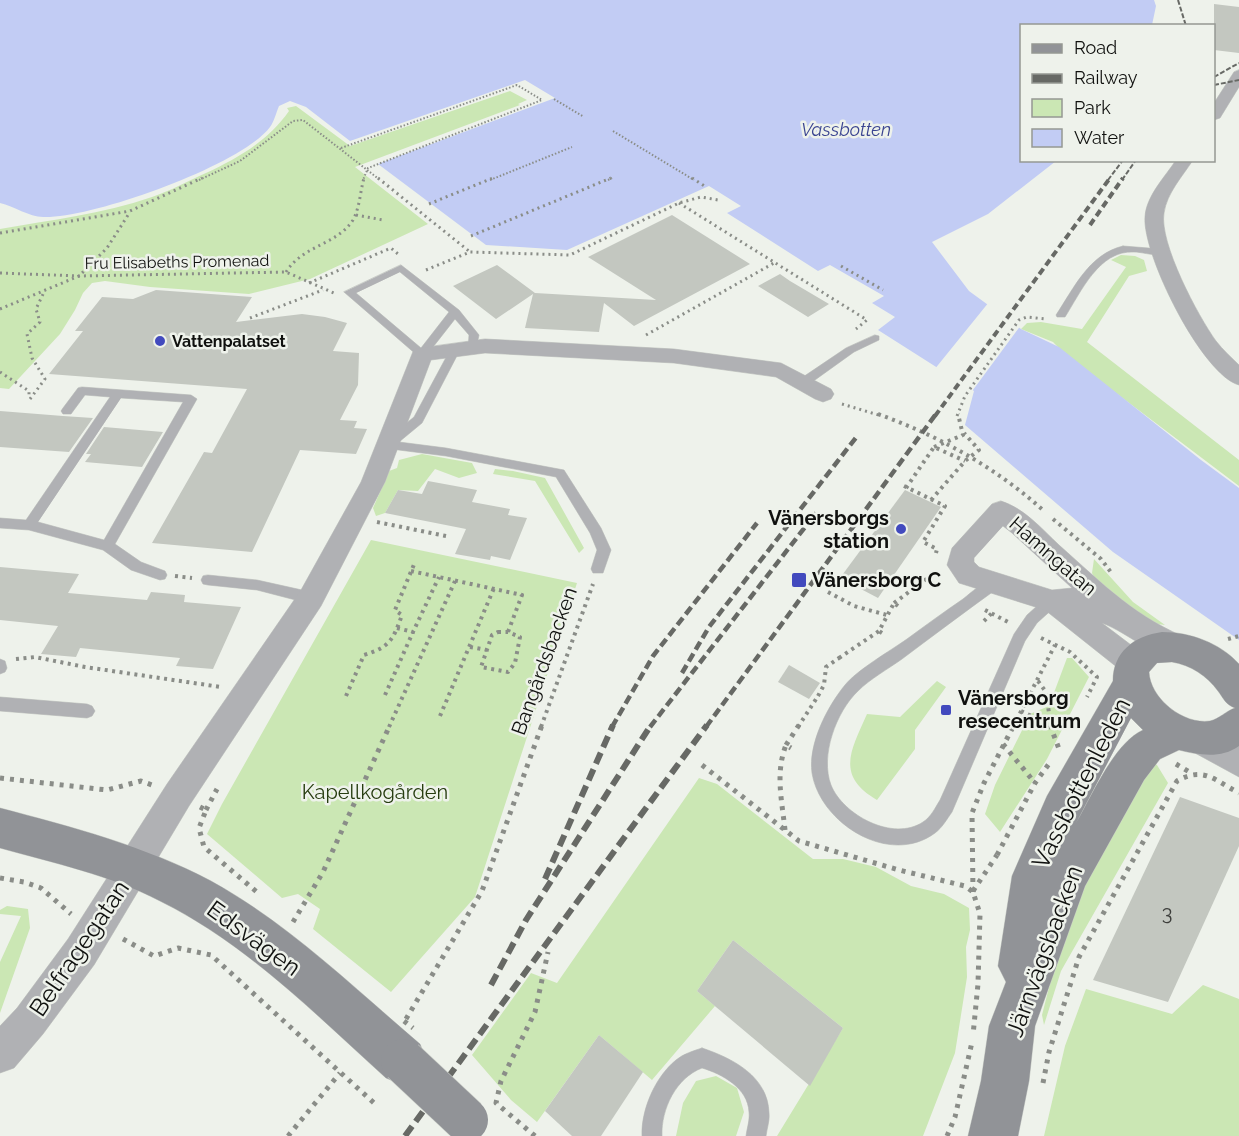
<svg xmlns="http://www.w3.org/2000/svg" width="1239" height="1136" font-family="Raleway,sans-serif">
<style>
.green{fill:#cbe7b4}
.water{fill:#c2ccf4}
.pier{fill:#eef2eb}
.building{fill:#c3c7c0}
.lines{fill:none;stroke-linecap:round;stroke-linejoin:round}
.service-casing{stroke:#cacec8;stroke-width:1}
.minor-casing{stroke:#cacec8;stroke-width:1}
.secondary-casing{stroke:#cacec8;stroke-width:1}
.path-far3{stroke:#8a8d88;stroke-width:2;stroke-dasharray:1.5 2;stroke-linecap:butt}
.path-far2{stroke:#8a8d88;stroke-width:3;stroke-dasharray:2 4;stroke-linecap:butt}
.path-far1{stroke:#8a8d88;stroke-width:4;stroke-dasharray:3 4.5;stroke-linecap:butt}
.path{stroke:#8a8d88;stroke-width:5;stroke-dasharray:4 6;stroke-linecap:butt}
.service{fill:#b0b1b4;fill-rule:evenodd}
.minor{fill:#b0b1b4;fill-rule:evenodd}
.secondary{fill:#919397;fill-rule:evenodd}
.rail-far3{stroke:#676965;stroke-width:2;stroke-dasharray:5 2;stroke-linecap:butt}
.rail-far2{stroke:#676965;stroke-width:4;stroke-dasharray:7 4;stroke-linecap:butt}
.rail-far1{stroke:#676965;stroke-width:4.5;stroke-dasharray:9 4.5;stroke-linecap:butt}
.rail{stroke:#676965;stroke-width:6;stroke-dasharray:12 6;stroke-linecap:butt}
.secondary-bridge-casing{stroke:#cacec8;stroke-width:45;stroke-linecap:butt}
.path-bridge{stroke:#8a8d88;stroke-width:5;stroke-dasharray:4 6;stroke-linecap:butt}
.secondary-bridge{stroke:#919397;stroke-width:44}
.poi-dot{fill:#424abe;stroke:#eef2eb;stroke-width:2}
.labels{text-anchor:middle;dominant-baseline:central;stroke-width:5;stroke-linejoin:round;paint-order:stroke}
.far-street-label{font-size:16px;fill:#10110f;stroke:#eef2eb}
.far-poi-label{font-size:16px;font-weight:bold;fill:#10110f;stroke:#eef2eb;text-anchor:start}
.far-water-label{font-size:18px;font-style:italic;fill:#3b4591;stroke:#eef2eb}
.poi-label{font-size:20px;font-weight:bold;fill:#10110f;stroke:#eef2eb;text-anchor:start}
.street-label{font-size:20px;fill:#10110f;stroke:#eef2eb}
.park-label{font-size:20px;fill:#273d10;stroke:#eef2eb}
.near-number-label{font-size:20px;fill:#3d3e3b}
.near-street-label{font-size:24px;fill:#10110f;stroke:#eef2eb}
</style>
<rect width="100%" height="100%" fill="#eef2eb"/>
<g class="green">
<path d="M510,91L527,100L518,104L520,105L355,167L428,224L310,279L249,294L150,287L105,281L92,283L83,293L75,310L60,334L9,389L0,388V229C51,220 102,214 152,197C170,191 188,181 206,173C238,158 268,141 289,111L287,108L296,106L350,146Z"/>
<polygon points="1121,255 1135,256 1144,260 1147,271 1129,276 1087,342 1239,460 1239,486 1067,356 1053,342 1021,329 1027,323 1041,322 1082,329 1126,267 1111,260"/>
<polygon points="422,454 472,463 477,473 459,478 435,469 418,491 398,490 385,513 376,516 373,508 389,471 397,468 399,460"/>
<polygon points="495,469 513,471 545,478 584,548 579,553 535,481 493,474"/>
<polygon points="371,540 577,583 475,897 391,992 313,929 320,909 298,894 282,898 207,834 222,804"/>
<polygon points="1094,559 1133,602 1165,625 1151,623 1096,581 1092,573"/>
<polygon points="1067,658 1072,658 1089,677 1047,759 1000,832 985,814 995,785 1030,714 1049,706"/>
<path d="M937,681L946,687L915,730V749L877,800C835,776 851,750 867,714L900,717Z"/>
<polygon points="1148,760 1157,765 1168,783 1061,971 1044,1025 1042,1015 1063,932 1111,824"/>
<polygon points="699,778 717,784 813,859 843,859 876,867 911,886 944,894 969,908 970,930 966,947 967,977 955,1053 923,1136 777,1136 843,1028 733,940 697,991 715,1006 652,1080 599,1035 537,1122 511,1100 472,1055 531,973 557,983"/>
<polygon points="7,906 28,909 30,928 0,1013 0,962 21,916 0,914 0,910"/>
<polygon points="1203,985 1239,999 1239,1136 1044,1136 1065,1046 1086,989 1172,1014"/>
<polygon points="716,1076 737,1088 744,1112 736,1136 676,1136 683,1103 696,1081"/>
</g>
<path class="water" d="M0,0H1154L1156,6L1152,25L1022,26V160L1056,161L988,214L932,242L969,291L1021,329L1059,347L1201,460L1239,488V640L1113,552L965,425L974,391L878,330L895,317L872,303L884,296L830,265L818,271L727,213L741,206L709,186L567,250L486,245L378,164L555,98L525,80L350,141L306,107L290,101L279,106C276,113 274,122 270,127C242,165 91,219 43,217C29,217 14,206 0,203Z"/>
<polygon class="pier" points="989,302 1021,325 970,394 970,393 934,370"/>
<g class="building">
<polygon points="1214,4 1239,7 1239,53 1214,50"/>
<polygon points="672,215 750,264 634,326 604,303 599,332 525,328 533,294 496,319 453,286 497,265 535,293 656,300 588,257"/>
<polygon points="780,274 790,281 829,304 808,317 758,286"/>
<polygon points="156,290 252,297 236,322 302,314 325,317 347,323 333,351 359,353 358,385 340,420 357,421 354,428 367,429 356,454 300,450 252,552 152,543 204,452 212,453 247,389 49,374 83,331 75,331 102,297 133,299"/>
<polygon points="0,411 63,416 93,418 69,452 0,447"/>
<polygon points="104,427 163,432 142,467 85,462 91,454 86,454"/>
<polygon points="428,481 477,490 472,502 510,509 508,515 527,518 510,560 491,556 490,560 455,554 466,529 385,513 398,490 422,494"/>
<polygon points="905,490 941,507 878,598 840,578"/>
<polygon points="0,567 79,574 68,593 147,600 151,592 185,595 184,602 241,607 213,669 176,666 180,658 80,648 76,657 41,654 58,626 0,620"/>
<polygon points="789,665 820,683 809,699 778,682"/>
<polygon points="1180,797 1239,818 1239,846 1168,1002 1093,980"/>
<polygon points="733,940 843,1028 810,1086 697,991"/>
<polygon points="599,1035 643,1072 601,1136 572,1136 545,1111"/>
</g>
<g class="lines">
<g class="service-casing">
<g id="service">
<path d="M1123,246L1161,249L1166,252C1158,258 1144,252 1134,252C1099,250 1081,292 1065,317H1057L1056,315C1074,288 1089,254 1123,246Z"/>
<path d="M401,265L459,310L479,335L476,349H468L469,335L455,319L426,356H418L344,292ZM400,272L449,312L421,348L356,293Z"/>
<polygon points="875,335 879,336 879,340 854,352 808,385 800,385 800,379 846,348"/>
<polygon points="455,347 460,350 422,423 399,442 446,448 564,470 601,528 611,550 603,573 593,573 591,569 597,550 590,533 556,477 446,456 383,448 381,445 383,442 414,417 450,350"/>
<path d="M82,387L191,395L197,399L115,544L141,562L165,571L167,575L165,579L160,580L131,570L103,550L29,530L0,528V518L26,520L110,397L85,395L71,414H63L61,411L63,408L78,388ZM121,398L183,402L104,540L38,522Z"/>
<polygon points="208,575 257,580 311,592 316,594 318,598 316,602 311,604 257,590 208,585 203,584 201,580 203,576"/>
<path d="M993,579L998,580L1000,584L998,588C966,611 934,635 902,659C888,669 870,679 858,691C836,712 820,756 831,785C843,815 893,842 923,822C931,817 935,808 940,800L1014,634L1027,615L1047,597H1057L1059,601L1057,605L1037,623L1025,641L952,812C947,819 942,828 935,833C889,867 820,823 812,773C808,744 827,707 845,685C857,670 890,651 907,639C926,625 944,612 963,599C972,592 982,582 993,579Z"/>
<polygon points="0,659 5,661 7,668 5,672 0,674"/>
<polygon points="0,697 87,704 92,706 95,711 92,716 87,718 0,711"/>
<path d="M702,1048C732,1058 768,1076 769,1113C770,1120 767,1128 766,1136H746C747,1128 750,1120 749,1112C748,1088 722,1074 702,1068C676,1078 661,1109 662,1136H642C641,1110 655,1077 676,1060C683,1054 693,1051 702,1048Z"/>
</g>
</g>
<g class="minor-casing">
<g id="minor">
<polygon points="1239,70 1239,87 1220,118 1214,120 1214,103 1234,72"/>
<path d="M1176,160H1193C1182,177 1167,193 1164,213C1159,243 1198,316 1216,341C1223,350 1231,357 1239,365V385C1202,375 1142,254 1145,217C1146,196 1165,177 1176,160Z"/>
<polygon points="485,339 674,349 781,363 831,389 834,394 831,399 823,402 815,399 776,377 674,363 485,353 431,360 385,482 321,606 189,806 94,965 43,1034 14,1068 0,1073 0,1026 17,1008 68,939 167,784 301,590 361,482 414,349"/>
<path d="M1001,501C1024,508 1042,529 1059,545C1103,584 1137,619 1192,640L1196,649L1192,658C1164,667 1128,632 1102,623L1143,654L1148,663L1143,672L1133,675L1123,672L1045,610L959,583L947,565L952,548L992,504ZM1003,526L1012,533L1072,588L1052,590L979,567L974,562V558Z"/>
<polygon points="1195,723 1239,745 1239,777 1184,747 1179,737 1184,727"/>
</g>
</g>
<g class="secondary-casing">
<g id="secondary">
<path d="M1162,632C1190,632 1220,643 1239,664V746C1221,759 1199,755 1179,750L1160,759L1144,780L1085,886L1035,1026L1029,1081L1018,1136H968L981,1081L989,1026L1006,982L998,966L1012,876L1047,796L1113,681C1113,652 1134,636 1162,632ZM1172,662C1191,665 1207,676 1218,691C1224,699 1225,704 1235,708C1226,711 1219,719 1210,721C1183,725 1150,698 1149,672L1157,663ZM1131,718L1143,730C1114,743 1092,796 1076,823Z"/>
<path d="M0,808C72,827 145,846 211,881C289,924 353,987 420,1044L427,1061L420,1078L403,1085L386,1078C315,1014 247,944 160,901C110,875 54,863 0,848Z"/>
</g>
</g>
<g class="path-far3">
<polyline points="554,99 584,117"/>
<polyline points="613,131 694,180"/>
<polyline points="341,148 517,85 542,100 368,168 363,180"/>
<polyline points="199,180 240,161 293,121 303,120 380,180"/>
<polyline points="490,180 572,147"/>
<polyline points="608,180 612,178"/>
</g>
<g class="path-far2">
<polyline points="378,178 470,252"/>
<polyline points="692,178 706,187"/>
<polyline points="679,203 867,320 856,329"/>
<polyline points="429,204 493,178"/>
<polyline points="356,215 383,220"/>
<polyline points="0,233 130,211 202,178"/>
<polyline points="471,236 611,178"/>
<polyline points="841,266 883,290"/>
<polyline points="426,270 470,252 570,255 679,203 701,197 718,200"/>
<path d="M286,272C303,245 337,245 353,220C360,207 360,192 364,178"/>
<polyline points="0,273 79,276 286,272 334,293"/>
<polyline points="309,283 391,248 398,254"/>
<polyline points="0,309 79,276 107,248 130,212"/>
<polyline points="250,318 323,290"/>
<polyline points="646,335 774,263"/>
<polyline points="0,372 29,391 29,398"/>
<polyline points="30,399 45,379 32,358 27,334 40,322 36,309 44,292"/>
<polyline points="842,404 882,416"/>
<polyline points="957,416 965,396 1019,320 1027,317 1046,319"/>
</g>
<g class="path-far1">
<path d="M878,414C939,436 997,468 1045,512"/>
<polyline points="934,447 963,435 958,414"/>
<polyline points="904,486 945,506 923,542 937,549 936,553"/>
<polyline points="906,488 934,447 965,461"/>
<polyline points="931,500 965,461 979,450 964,433"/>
<polyline points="1053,519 1101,559 1113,575"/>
<polyline points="377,522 446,536"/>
<polyline points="411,571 522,595 508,632"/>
<polyline points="175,576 192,578"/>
<polyline points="931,580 929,577 938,571"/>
<polyline points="828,592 854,606 887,615"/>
<polyline points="894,603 929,577"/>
<polyline points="985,610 1010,623"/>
<polyline points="984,621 992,613"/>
<polyline points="397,628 413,632 439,577"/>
<polygon points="498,632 508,632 520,637 515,663 508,672 481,667 492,635"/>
<polyline points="882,633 879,631 894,603 898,606"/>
<polyline points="1041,638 1070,652 1097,677 1087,697"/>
<polyline points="1228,639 1239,636"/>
<polyline points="470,647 487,650"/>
<polyline points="839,658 879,631"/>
<polyline points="16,659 35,657 85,667 221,687"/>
<polyline points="1038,681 1046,692 1051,727"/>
<polyline points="385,695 413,632"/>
<path d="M346,696L364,655C390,647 393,640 402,615L395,610L415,562"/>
<polyline points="818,696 824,685 826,667 839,658 842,661"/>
<polyline points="1021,711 1038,719 1049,718"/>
<polyline points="440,716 494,588"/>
<polyline points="389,727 455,581"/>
<polyline points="541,727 593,584"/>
<polyline points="798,727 818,696"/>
<polyline points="1013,727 1055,645"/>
</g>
<g class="path">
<polyline points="1050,725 1059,749"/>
<polyline points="1003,744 1035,783"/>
<polyline points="786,745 799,725"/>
<polyline points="1176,764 1191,773"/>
<polyline points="702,765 799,841 899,870 965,886 973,892 980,914 978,984 973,1035"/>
<polyline points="0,778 107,790 141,781 152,785"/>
<polyline points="200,807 206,810 199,828 204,847 258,893"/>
<polyline points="206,810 217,789"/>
<path d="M785,830C782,801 775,773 786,745L791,748"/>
<polyline points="997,855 1035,783 1051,761"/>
<polyline points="0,878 24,882 41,888 71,914"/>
<polyline points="973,891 997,855"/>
<polyline points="973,892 972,813 984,783 1014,725"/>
<polyline points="293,922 323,872 390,725"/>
<polyline points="123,939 154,956 178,948 211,955 374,1103"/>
<polyline points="406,1019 482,891 542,725"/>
<path d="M1043,1083L1049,1052L1079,957L1177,781C1204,766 1214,780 1239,793"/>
<polyline points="288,1136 340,1073"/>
<polyline points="535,1136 496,1103 501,1081 535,1012 548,952"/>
<polyline points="947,1136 955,1117 972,1042"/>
</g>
<use href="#service" class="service"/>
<use href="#minor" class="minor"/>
<use href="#secondary" class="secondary"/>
<g class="rail-far3">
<polyline points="1178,0 1186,26"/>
<polyline points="1214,77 1239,63"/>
<polyline points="1214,85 1239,80"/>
<polyline points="1108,180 1123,160"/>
<polyline points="1122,180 1136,160"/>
</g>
<g class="rail-far2">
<polyline points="1090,225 1123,178"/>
<polyline points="935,416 1110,178"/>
</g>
<g class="rail-far1">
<polyline points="682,673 709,627 858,435"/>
<polyline points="612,727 653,656 757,523"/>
<polyline points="650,727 816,513"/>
<polyline points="706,727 936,414"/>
</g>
<g class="rail">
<polyline points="545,879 613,725"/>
<polyline points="491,985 526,920 651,725"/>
<polyline points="405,1136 707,725"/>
</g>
<g class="secondary-bridge-casing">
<polyline id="secondary-bridge" points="403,1061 466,1120"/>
</g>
<polyline class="path-bridge" points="404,1021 413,1028"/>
<use href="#secondary-bridge" class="secondary-bridge"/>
</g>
<g class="poi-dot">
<circle cx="160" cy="341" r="6"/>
<circle cx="901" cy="529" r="6"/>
<rect x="791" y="572" width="16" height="16" rx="3"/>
<rect x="940" y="704" width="12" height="12" rx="3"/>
</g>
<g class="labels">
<g class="far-street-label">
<text transform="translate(177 262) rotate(-1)">Fru Elisabeths Promenad</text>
</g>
<g class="far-poi-label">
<text x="172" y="341">Vattenpalatset</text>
</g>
<g class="far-water-label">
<text x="846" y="129">Vassbotten</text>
</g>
<g class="poi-label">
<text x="889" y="518" text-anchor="end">Vänersborgs<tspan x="889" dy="23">station</tspan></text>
<text x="812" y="580">Vänersborg C</text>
<text x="958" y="698">Vänersborg<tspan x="958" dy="23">resecentrum</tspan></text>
</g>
<g class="street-label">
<text transform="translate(1053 556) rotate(41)">Hamngatan</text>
<text transform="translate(544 661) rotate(-70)">Bangårdsbacken</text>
</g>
<g class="park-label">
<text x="375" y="792">Kapellkogården</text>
</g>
<g class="near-number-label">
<text x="1167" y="913">3</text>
</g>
<g class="near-street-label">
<text transform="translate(1081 783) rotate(-63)">Vassbottenleden</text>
<text transform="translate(254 938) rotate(36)">Edsvägen</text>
<text transform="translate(79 948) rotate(-56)">Belfragegatan</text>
<text transform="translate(1044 951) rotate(-70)">Järnvägsbacken</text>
</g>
</g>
<rect x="1020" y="24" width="195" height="138" fill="#eef2eb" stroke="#959893" stroke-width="1.5"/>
<rect x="1032" y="44" width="30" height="9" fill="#919397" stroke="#959893" stroke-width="1.5"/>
<text x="1074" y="54" font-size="18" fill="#10110f">Road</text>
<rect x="1032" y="74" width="30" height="9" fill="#676965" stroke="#959893" stroke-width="1.5"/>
<text x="1074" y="84" font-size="18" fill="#10110f">Railway</text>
<rect x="1032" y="99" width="30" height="18" fill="#cbe7b4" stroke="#959893" stroke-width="1.5"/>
<text x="1074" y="114" font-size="18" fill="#10110f">Park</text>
<rect x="1032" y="129" width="30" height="18" fill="#c2ccf4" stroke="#959893" stroke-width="1.5"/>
<text x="1074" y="144" font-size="18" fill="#10110f">Water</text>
</svg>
